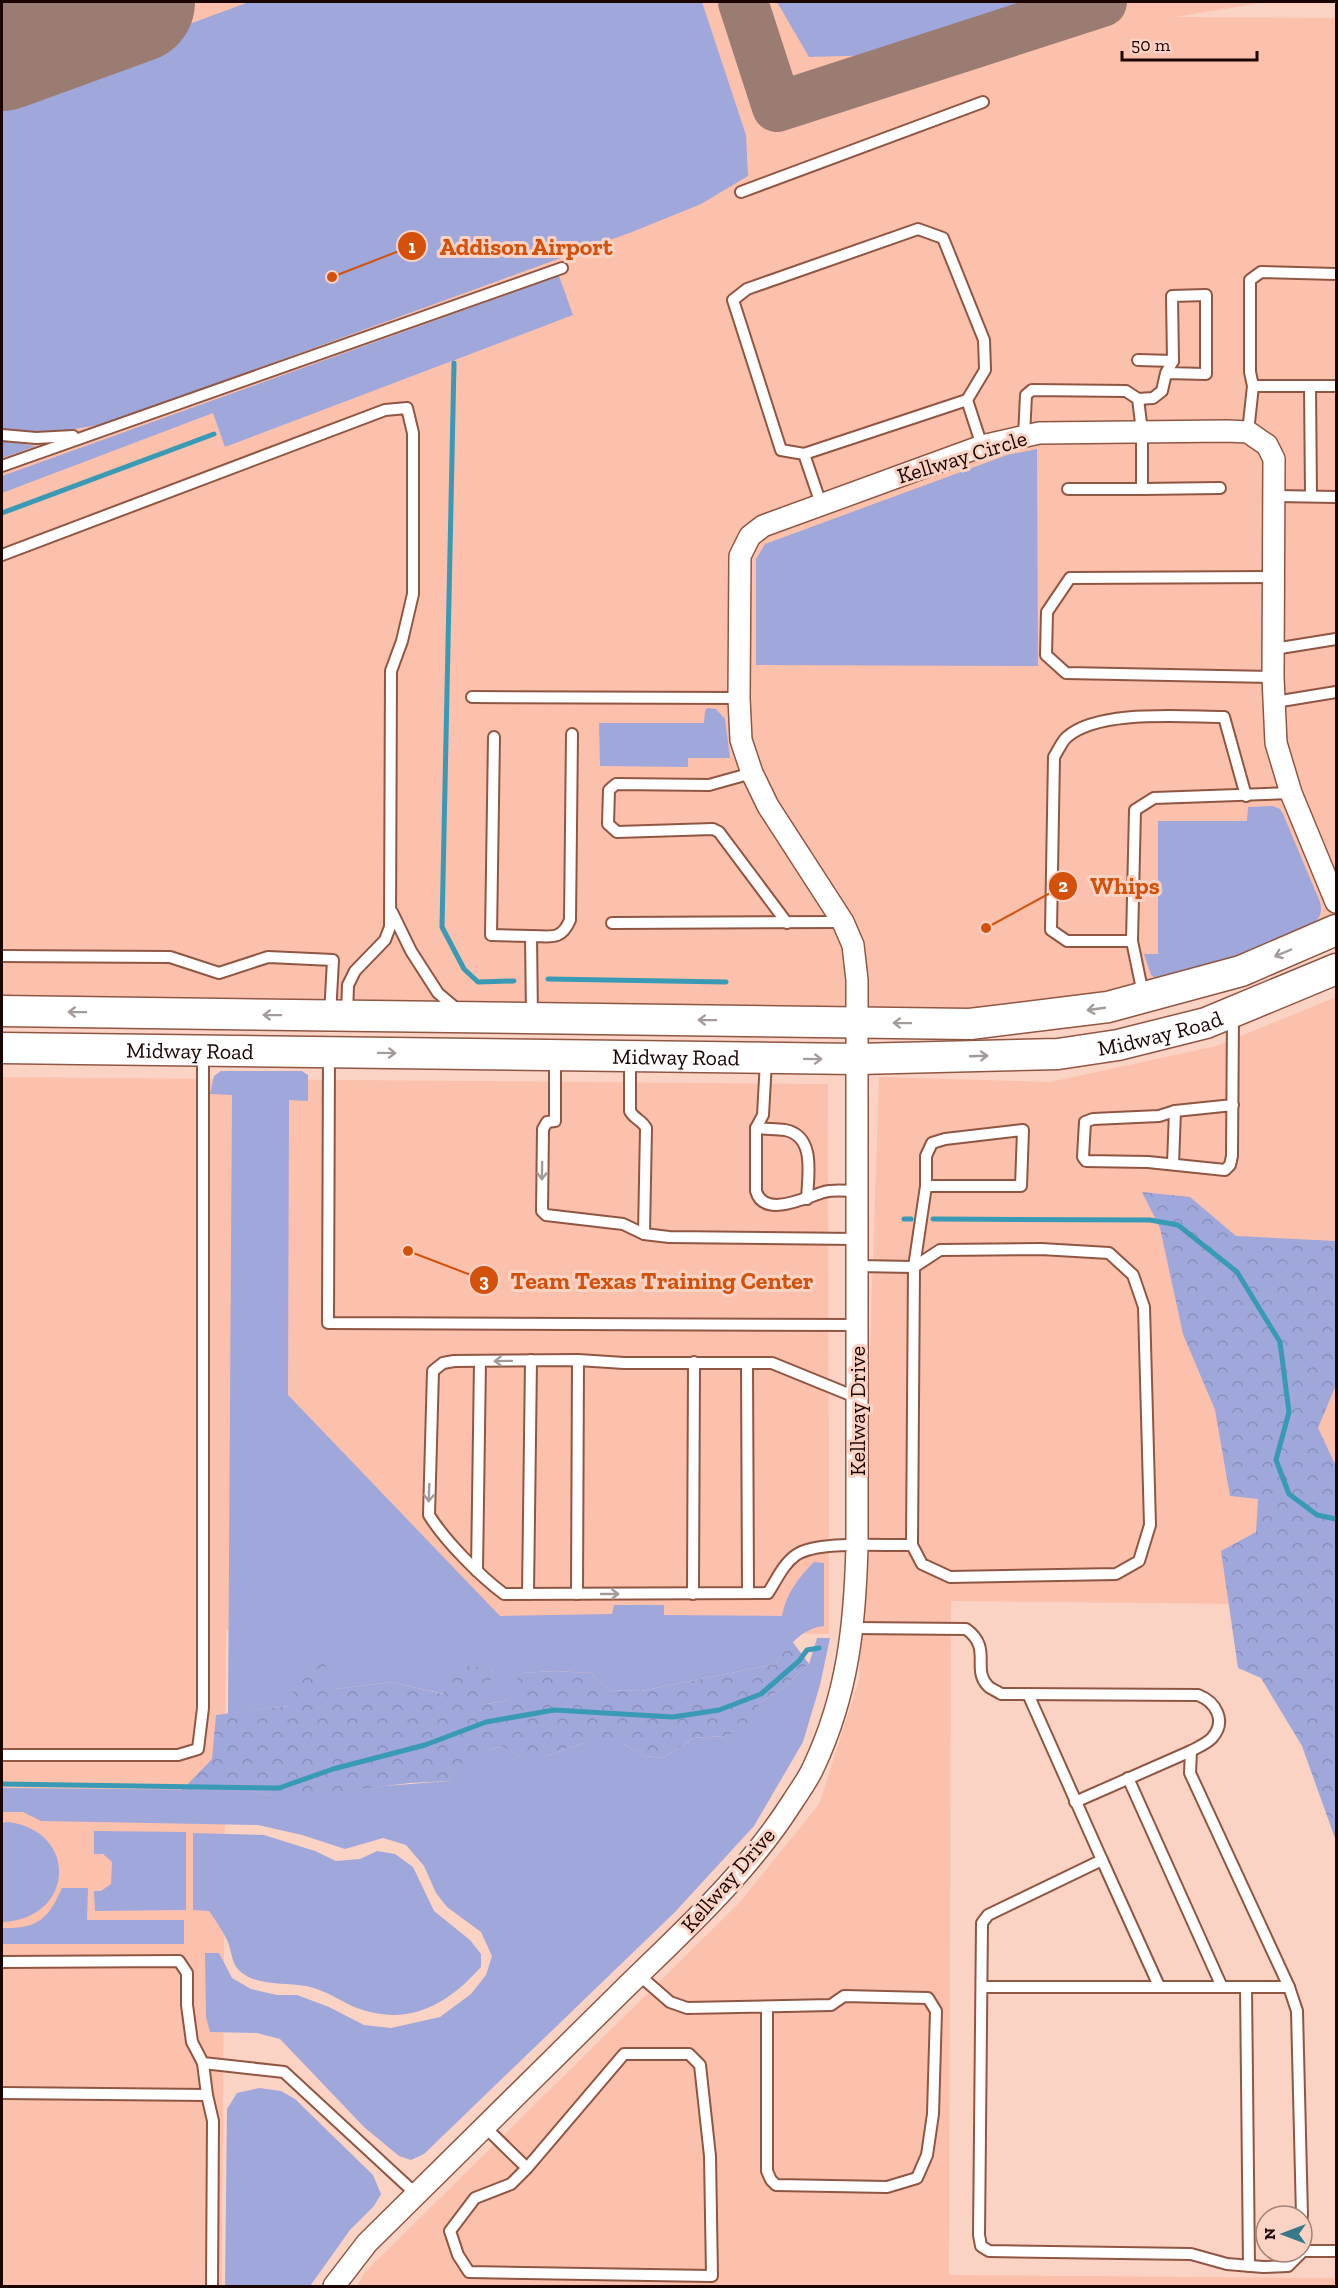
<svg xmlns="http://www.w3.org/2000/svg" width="1338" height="2288" font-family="'Zilla Slab',serif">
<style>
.built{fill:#fcc1ad}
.grass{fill:#a0a7db}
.forest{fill:url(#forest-crowns)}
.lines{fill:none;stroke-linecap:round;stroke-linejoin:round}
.stream{stroke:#389ab4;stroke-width:5}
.taxiway{stroke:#9b7c72;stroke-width:50}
.runway{stroke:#9b7c72;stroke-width:122}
.service-casing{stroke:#905644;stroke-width:14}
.minor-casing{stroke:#905644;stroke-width:24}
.secondary-casing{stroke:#905644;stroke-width:33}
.service{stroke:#fff;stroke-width:10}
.minor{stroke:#fff;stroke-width:21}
.secondary{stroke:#fff;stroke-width:30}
.oneway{stroke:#a39b9a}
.labels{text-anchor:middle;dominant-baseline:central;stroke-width:6;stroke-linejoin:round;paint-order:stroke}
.street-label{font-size:22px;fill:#1a0502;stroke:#fbd3c5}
.leader{fill:none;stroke:#d3510b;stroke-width:2}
.callout-dot{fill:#d3510b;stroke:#fbd3c5;stroke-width:2}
.mark-label{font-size:18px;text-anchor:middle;font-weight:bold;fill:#fff}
.callout-label{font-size:24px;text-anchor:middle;font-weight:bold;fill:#d3510b;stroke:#fbd3c5;stroke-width:6;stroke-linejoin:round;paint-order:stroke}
</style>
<defs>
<pattern id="forest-crowns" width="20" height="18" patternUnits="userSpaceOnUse" patternTransform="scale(1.5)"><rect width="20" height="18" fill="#a0a7db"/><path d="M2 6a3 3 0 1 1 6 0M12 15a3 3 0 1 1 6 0" fill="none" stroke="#898eba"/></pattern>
</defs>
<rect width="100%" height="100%" fill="#fbd3c5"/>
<g class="built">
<polygon points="2,2 1267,2 1175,17 1336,18 1336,915 1310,927 1118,994 962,1010 2,999"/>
<polygon points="1336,997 1336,1605 951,1601 949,2275 1336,2278 1336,2286 357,2286 365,2272 740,1902 819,1804 859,1680 879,1077 1050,1082 1216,1046"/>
<polygon points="2,1077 828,1084 829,1634 226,1630 222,2286 2,2286"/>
</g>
<g class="grass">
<path d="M249,2H702L746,135L748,176L701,204L632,232L105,424C71,429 35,438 2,430V93Z"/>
<polygon points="777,2 1027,2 879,55 809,57"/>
<polygon points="559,276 573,315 225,447 213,413 2,493 2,476"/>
<polygon points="2,441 36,446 2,458"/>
<polygon points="1037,449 1038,666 756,665 756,559 765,544 1007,455"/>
<polygon points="707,708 716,709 725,719 730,758 688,758 688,767 600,766 599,723 704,723 705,711"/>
<path d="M1273,806L1280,809L1283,814L1320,902C1323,914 1319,919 1310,927L1220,964L1160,981L1151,975L1144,954H1158V821H1247L1248,807Z"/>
<path d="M221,1071H302L308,1075V1101L289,1100L288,1395L500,1616L612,1614L614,1605H664V1615L782,1616C786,1594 798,1578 814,1562L824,1563V1626C800,1629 789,1646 775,1664L641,1691L609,1690L591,1673L555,1671L521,1673L508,1700L486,1704L493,1669L444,1694L391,1682L335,1689L289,1706L228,1714L232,1095L210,1094L214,1076Z"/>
<polygon points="817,1638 830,1638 820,1685 803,1742 754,1826 675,1912 424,2154 411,2160 399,2156 364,2127 280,2039 257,2033 210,2032 206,2017 205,1953 219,1953 232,1978 251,1989 277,1995 297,1995 329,2007 364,2025 391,2028 440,2017 471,1994 486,1975 492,1956 481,1932 447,1907 436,1893 424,1866 406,1845 383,1838 345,1849 302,1835 258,1825 41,1821 23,1812 2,1812 2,1788 249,1790 269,1795 449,1781 466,1757 503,1746 521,1757 543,1757 584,1743 622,1743 645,1756 663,1758 694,1738 725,1736 759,1703 783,1688 809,1664"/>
<path d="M8,1822C79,1831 75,1919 2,1922V1823Z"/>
<polygon points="94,1831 186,1832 186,1910 95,1911 94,1891 101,1891 111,1884 112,1862 103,1854 94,1854"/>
<path d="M193,1833L264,1835L315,1851L336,1861L360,1859L377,1851L395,1854L413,1867L434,1911L470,1940L481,1954V1967C445,2007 406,2028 352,2006C335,1998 325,1990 306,1986C284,1982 253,1987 237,1968C232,1962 231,1950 228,1942C223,1931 216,1921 209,1911L193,1910Z"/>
<path d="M62,1888H88L87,1920H184V1944H2V1928C38,1929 48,1919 62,1888Z"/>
<polygon points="259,2088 281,2091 295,2099 373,2175 381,2194 374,2206 350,2230 310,2286 225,2286 227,2109 237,2093"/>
</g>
<g class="forest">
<polygon points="1142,1192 1190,1197 1236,1236 1336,1241 1336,1385 1318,1428 1336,1466 1336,1841 1302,1746 1261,1678 1238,1668 1221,1551 1256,1532 1258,1499 1230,1496 1215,1410 1183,1334 1160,1228"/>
<polygon points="792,1641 809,1664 783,1688 759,1703 756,1725 725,1736 694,1738 663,1758 645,1756 622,1743 584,1743 543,1757 521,1757 502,1746 466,1758 449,1781 410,1783 293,1797 269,1795 249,1790 182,1790 212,1759 216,1715 289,1706 301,1664 324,1662 335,1689 391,1682 443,1694 458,1665 493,1669 487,1704 508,1700 520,1673 555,1671 591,1673 609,1690 641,1691 775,1664"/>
</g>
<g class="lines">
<g class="stream">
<polyline points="454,363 442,927 464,969 478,982 514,981"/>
<polyline points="2,513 214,434"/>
<polyline points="548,979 726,982"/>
<polyline points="904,1219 911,1219"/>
<polyline points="933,1219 1150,1220 1178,1225 1237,1272 1280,1342 1289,1412 1276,1460 1289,1494 1317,1515 1336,1519"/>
<polyline points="2,1784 279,1788 333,1769 425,1745 486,1722 554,1710 673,1717 719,1710 761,1694 799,1661 807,1650 819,1648"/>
</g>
<polyline class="taxiway" points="743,2 777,107 1102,2"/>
<polyline class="runway" points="2,50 134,2"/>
<g class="service-casing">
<g id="service">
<polyline points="741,192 983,102"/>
<polyline points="1138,360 1173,361"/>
<polyline points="1253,386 1250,372 1250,280 1261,272 1336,274"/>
<polyline points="1310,386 1311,496"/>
<polyline points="1138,399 1153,398 1162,391 1166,373 1206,374 1206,295 1172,296 1173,361 1166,373"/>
<polyline points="1248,432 1253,386 1336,386"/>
<polyline points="2,435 36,438 73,436"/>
<polyline points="1024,436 1026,395 1032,390 1126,391 1138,399 1142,431 1142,489 1068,489"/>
<polyline points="804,454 967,400"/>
<polyline points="2,466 562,268"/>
<polyline points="1142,489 1220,488"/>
<polyline points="1275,496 1336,497"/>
<polyline points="821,504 804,454 781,450 733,300 747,289 918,229 943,238 984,340 985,370 967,400 982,446"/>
<polyline points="2,555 385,410 407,408 413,433 413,594 402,641 391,671 390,927 385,940 355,971 348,985 347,1015"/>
<polyline points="1274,649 1336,639"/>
<polyline points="1273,677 1066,673 1046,655 1047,612 1070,578 1275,577"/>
<polyline points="472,697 739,698"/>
<polyline points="1275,702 1336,692"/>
<polyline points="494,737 491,935 531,936"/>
<polyline points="752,773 709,785 616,784 609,790 608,824 617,832 713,829 719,832 787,923"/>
<polyline points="392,912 411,951 438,993 458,1010"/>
<polyline points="612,923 843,922"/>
<path d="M1132,941H1067L1051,930L1054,757C1058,751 1062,741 1067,737C1099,709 1183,717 1224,717L1246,796"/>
<polyline points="2,956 170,957 219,973 268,957 333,960 330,1015"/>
<polyline points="1143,994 1132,941 1135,810 1154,798 1291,793"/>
<polyline points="1233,1015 1232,1156 1230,1165 1225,1170 1148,1162 1086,1161 1083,1157 1085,1122 1093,1119 1159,1116 1175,1111 1233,1105"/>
<path d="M532,1017L531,936C551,936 561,941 570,920L572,734"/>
<polyline points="329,1053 328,1323 858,1325"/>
<polyline points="555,1058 555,1121 547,1122 543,1129 542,1211 546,1215 623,1224 644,1234 669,1237 857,1239"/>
<path d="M630,1059V1111C634,1119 642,1120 646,1128L644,1234"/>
<path d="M766,1061L763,1115L756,1128V1191C764,1219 806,1197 824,1192C833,1189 847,1191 857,1191"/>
<path d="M756,1128C766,1129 776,1129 785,1130C816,1136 808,1175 807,1199"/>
<polyline points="1173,1164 1175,1111"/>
<polyline points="857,1266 914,1267 926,1186 1021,1186 1023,1130 945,1139 932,1143 926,1156 926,1186"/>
<polyline points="747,1363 748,1593"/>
<path d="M858,1398L772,1363H624L578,1360L454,1361L443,1363L433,1371L429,1515C445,1541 480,1576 504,1594L768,1593C776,1581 783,1564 796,1555C817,1540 884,1546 912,1545L922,1564L950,1577L1116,1574L1139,1561L1150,1525L1144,1307L1133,1275L1109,1253L1041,1249L940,1250L914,1267L912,1545"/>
<polyline points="477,1571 480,1361"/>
<polyline points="528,1594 531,1360"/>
<polyline points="577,1594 578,1360"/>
<polyline points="693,1594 694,1362"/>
<path d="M853,1628L966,1629C993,1648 971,1669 988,1686C991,1689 997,1691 1001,1694L1198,1695C1216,1702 1227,1721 1212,1738C1206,1744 1198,1747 1191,1751L1190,1773L1289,1987L1297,2011L1302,2216"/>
<polyline points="1028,1694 1102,1860 988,1915 982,1923 979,2235 981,2246 989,2251 1191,2254 1227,2264 1263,2267 1288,2266 1302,2252"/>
<polyline points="2,1755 178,1755 198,1749 203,1708 203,1054"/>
<polyline points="1128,1778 1222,1987"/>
<polyline points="1075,1802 1191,1751"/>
<polyline points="1102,1860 1159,1986"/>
<polyline points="2,1962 179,1961 187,1973 187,2005 192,2042 203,2063 284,2072 416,2194"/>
<polyline points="639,1975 670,2002 687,2008 831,2005 844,1996 928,1998 936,2011 933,2114 927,2155 917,2178 887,2187 776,2185 771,2180 767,2171 767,2007"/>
<polyline points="982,1987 1289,1987"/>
<polyline points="1246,1987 1249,2266"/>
<polyline points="2,2093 207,2095 203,2063"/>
<polyline points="207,2095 213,2121 212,2286"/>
<polyline points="485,2127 527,2168 511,2184 475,2198 450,2231 458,2255 469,2272 712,2276 710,2156 700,2065 689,2054 624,2054 527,2168"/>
<polyline points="1302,2221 1303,2251 1336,2251"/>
</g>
</g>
<g class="minor-casing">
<path id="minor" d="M334,2286L367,2243C451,2159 536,2076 621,1992C682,1932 747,1874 793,1801C800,1790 809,1778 814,1766C848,1694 855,1624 857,1546V980L853,945L843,922L768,806L752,773L741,740L739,698L740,556L750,536L763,526L982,446L1039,433L1227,431L1248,432L1267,445L1274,459L1273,677L1276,743L1291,793L1336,902"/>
</g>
<g class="secondary-casing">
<g id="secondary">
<polyline points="2,1011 970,1024 1108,1007 1241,971 1336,930"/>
<path id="s1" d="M2,1048L857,1059L1058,1054L1118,1045L1206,1023L1336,969"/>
</g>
</g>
<use href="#service" class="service"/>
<use href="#minor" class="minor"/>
<use href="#secondary" class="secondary"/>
</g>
<defs><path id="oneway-shaft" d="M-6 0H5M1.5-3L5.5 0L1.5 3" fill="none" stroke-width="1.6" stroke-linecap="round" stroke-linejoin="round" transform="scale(1.5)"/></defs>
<g class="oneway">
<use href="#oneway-shaft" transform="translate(1283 953) rotate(157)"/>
<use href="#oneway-shaft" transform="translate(1096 1009) rotate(172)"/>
<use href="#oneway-shaft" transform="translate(77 1012) rotate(-179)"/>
<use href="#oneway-shaft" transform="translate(272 1015) rotate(-179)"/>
<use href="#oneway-shaft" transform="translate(707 1020) rotate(-179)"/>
<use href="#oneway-shaft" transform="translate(902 1023) rotate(-179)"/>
<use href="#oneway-shaft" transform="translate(387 1053) rotate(1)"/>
<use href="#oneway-shaft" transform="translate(979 1056) rotate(-2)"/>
<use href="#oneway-shaft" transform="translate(813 1059) rotate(1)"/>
<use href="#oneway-shaft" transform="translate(542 1171) rotate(91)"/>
<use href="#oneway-shaft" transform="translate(503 1361) rotate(179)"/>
<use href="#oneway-shaft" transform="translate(429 1493) rotate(92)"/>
<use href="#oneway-shaft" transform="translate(610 1594)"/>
</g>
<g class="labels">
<g class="street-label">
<text transform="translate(962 457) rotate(-17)">Kellway Circle</text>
<text stroke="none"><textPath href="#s1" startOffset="1160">Midway Road</textPath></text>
<text stroke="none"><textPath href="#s1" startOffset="188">Midway Road</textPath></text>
<text stroke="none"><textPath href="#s1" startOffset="674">Midway Road</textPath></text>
<text transform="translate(857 1411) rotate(-90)">Kellway Drive</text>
<text transform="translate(728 1880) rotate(-49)">Kellway Drive</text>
</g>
</g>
<path class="leader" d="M332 277L412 246M986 928L1063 886M408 1251L484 1280"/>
<g class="callout-dot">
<circle cx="332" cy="277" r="6"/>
<circle cx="986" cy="928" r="6"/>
<circle cx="408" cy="1251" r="6"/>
<circle cx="412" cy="246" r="15"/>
<circle cx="1063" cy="886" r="15"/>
<circle cx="484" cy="1280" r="15"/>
</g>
<g class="mark-label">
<text x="412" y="253">1</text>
<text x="1063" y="892">2</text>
<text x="484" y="1287">3</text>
</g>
<g class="callout-label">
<text x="526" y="255">Addison Airport</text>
<text x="1125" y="894">Whips</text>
<text x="662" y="1289">Team Texas Training Center</text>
</g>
<rect width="1338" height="2288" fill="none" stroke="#1a0502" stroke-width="6"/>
<g transform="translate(1284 2234) rotate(270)"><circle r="28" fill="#fbd3c5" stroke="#a18177" stroke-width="1.5"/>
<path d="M0-4.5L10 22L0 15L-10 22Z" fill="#37798b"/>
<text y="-9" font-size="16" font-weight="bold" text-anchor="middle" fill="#1a0502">N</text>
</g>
<path d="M1122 51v9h135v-9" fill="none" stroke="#1a0502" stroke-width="3"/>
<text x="1131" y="51" font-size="18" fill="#1a0502" stroke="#fbd3c5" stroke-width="4.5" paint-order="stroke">50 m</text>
</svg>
